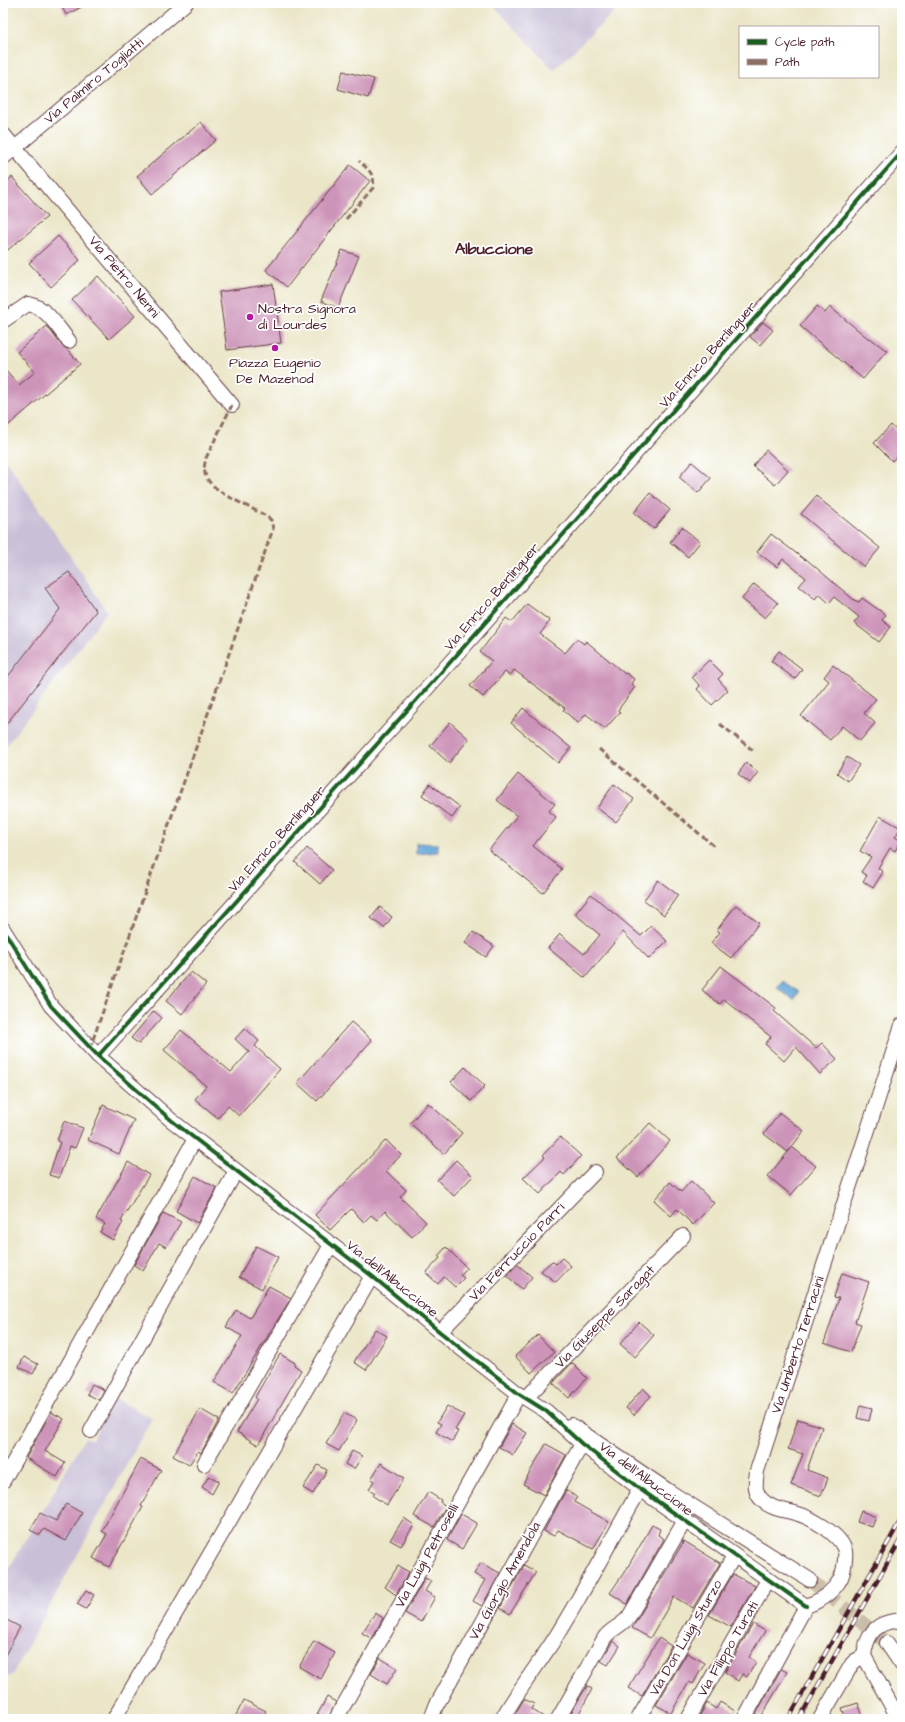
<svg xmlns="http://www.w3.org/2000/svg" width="905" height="1722" font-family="'Architects Daughter',sans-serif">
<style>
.industrial{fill:#c9bfd7}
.water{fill:#68a8db;stroke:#596483}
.building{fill:#cd94b9}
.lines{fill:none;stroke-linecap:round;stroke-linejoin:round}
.minor-tunnel{stroke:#cbbea9;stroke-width:14;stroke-dasharray:14 7;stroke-linecap:butt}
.minor-casing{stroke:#623d43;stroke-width:16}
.minor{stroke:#fff;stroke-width:14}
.rail-casing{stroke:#4a1f2b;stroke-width:4.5}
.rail{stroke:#fff;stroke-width:3;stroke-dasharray:9;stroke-linecap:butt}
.quiet{stroke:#8d6e63;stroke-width:3;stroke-dasharray:6 3;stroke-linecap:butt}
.cycleway-casing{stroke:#fff;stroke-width:6}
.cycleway{stroke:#1b5e20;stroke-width:4}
.poi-dot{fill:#b5179e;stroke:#fff;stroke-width:1.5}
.labels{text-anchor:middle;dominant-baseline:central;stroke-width:3.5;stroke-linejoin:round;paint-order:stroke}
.street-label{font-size:14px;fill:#4a1f2b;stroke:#fff}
.poi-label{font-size:14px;fill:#4a1f2b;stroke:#fff;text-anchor:start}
.quarter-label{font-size:16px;font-weight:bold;fill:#4a1f2b;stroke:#fff}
</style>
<rect width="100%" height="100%" fill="#fff"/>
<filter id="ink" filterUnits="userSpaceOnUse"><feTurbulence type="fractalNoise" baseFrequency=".025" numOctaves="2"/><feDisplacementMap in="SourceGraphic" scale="8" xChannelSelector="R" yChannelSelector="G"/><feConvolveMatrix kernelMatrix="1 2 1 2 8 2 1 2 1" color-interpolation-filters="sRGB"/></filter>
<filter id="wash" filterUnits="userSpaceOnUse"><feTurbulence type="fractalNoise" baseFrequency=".012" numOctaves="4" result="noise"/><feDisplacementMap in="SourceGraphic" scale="16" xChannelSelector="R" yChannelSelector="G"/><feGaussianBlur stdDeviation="0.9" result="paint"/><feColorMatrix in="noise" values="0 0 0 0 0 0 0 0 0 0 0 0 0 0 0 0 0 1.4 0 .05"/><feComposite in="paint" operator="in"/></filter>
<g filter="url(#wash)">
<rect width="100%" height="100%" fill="#ebe6c8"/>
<g class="industrial">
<polygon points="491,3 623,3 554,70"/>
<polygon points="3,456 107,611 3,750"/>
<polygon points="114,1398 152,1418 12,1675 3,1679 3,1578 58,1485 85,1437 92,1440"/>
</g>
<g class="water">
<polygon points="416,843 438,844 438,852 416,854"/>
<polygon points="782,981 799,992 794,1000 777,988"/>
</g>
<g id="blocks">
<g class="building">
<polygon points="60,3 89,3 66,15"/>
<polygon points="343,71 374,79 368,98 338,89"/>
<polygon points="201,122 216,140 152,194 137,176"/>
<polygon points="350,165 370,181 287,287 266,270"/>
<polygon points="12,177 47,217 3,254 3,185"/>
<polygon points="58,236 80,260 51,287 29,263"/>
<polygon points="342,250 359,256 338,308 321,301"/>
<polygon points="98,276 135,316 109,339 72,300"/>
<polygon points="273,284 281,343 227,350 219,292"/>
<polygon points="817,306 825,313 830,307 869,339 870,338 887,351 863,379 800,326"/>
<polygon points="763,322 773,330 760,345 750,337"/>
<polygon points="47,326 62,346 67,349 80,364 3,430 3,367 19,385 35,372 17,352"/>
<polygon points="891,425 902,436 902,451 892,461 874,443"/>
<polygon points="766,450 788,470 775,485 753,466"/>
<polygon points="692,462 711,478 698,493 679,477"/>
<polygon points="650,493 670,510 654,529 634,513"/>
<polygon points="816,496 880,548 864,567 801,514"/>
<polygon points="682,527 700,542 688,557 670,542"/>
<polygon points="771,534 805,560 806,559 854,600 859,602 862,598 886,615 882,620 891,627 879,642 854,623 859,617 834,597 829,603 819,594 815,599 799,586 806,578 783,559 777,567 757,552"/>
<polygon points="69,572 96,611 3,728 3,680 6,679 60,609 45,588"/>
<polygon points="754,584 778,603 765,618 742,599"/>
<polygon points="527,604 550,621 540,634 565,653 577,639 584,644 586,641 625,674 626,673 634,679 631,684 635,687 618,710 620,712 605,729 586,714 578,723 563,710 565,708 514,670 510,676 505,672 483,697 470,686 492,661 480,652 506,618 512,622"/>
<polygon points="779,651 802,669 795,679 771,661"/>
<polygon points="709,660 723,674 718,679 728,690 712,705 697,689 700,686 692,677"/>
<polygon points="833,665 876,699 864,713 875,723 860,741 842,726 830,740 801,716 829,681 824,677"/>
<polygon points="523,708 571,748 558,763 511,723"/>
<polygon points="450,722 469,739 449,763 430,746"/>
<polygon points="847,757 859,765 848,781 837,773"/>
<polygon points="746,763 758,772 750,783 738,774"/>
<polygon points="518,774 555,804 549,811 556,817 533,846 562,869 543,893 489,850 517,816 497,800"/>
<polygon points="430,784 460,807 452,818 422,795"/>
<polygon points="614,784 634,799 616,822 597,808"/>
<polygon points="880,816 901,828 895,837 901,841 895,851 890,848 878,868 883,872 873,888 863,881 867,876 861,872 871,857 860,851"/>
<polygon points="307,848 332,870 320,884 295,862"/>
<polygon points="658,880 678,895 664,915 644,900"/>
<polygon points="591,894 641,936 651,926 667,941 649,959 623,932 585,978 548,948 560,934 584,954 600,935 575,914"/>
<polygon points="736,905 759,923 731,958 711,943 720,932 717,930"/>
<polygon points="380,907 392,917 384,928 371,918"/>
<polygon points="473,932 494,946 486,957 465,943"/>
<polygon points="721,966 776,1008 774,1011 816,1048 822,1043 837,1059 820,1074 796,1047 784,1061 765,1044 771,1037 724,999 720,1004 702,990"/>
<polygon points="191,972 206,984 182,1014 166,1001"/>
<polygon points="154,1011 162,1018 139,1044 131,1038"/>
<polygon points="351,1022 372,1040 317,1101 297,1083"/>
<polygon points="245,1028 259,1041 255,1046 280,1069 239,1116 228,1106 218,1118 195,1099 206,1086 164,1050 181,1030 231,1072 249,1052 235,1039"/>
<polygon points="465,1067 485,1086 471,1101 451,1082"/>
<polygon points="428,1103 462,1133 444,1154 410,1123"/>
<polygon points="103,1105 134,1120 119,1154 88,1140"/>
<polygon points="780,1113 804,1131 788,1152 792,1147 816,1166 791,1195 768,1176 788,1152 764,1134"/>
<polygon points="64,1121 83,1128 75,1148 70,1146 59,1178 49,1175 60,1142 57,1141"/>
<polygon points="650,1123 670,1141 638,1177 617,1158"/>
<polygon points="560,1137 581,1156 564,1175 561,1172 540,1194 523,1178 545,1157 543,1155"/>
<polygon points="386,1140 401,1155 386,1171 406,1190 400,1197 426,1222 412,1237 385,1211 377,1220 371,1215 364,1222 351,1209 330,1230 315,1215"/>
<polygon points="456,1160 473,1176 454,1196 437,1180"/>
<polygon points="128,1162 149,1175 121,1221 123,1222 113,1240 100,1232 105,1224 96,1219"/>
<polygon points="195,1176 217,1188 197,1223 176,1211"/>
<polygon points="691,1181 714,1203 693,1225 677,1209 671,1216 654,1200 670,1182 681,1192"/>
<polygon points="163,1213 181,1222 166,1247 159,1243 143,1271 134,1265"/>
<polygon points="256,1246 278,1257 262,1289 239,1277"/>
<polygon points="446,1247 467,1268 460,1275 464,1278 455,1287 444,1277 438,1284 426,1273 440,1258 438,1256"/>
<polygon points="562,1258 571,1266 556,1282 541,1271 552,1261 556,1264"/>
<polygon points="517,1264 532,1277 522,1289 507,1276"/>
<polygon points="842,1273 869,1282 855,1322 861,1324 851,1352 824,1343 839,1298 834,1297"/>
<polygon points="269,1286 291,1298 233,1393 214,1382 242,1336 226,1327 236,1310 250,1318"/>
<polygon points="639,1322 654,1335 635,1357 620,1344"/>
<polygon points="375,1329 387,1336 366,1370 354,1362"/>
<polygon points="538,1335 554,1352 531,1373 515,1356"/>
<polygon points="280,1354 295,1363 294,1365 301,1370 258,1445 237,1432 257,1399 255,1397"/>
<polygon points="24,1357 38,1364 33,1374 19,1367"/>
<polygon points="572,1363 587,1378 569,1398 553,1383"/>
<polygon points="92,1384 104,1390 99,1400 87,1394"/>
<polygon points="643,1388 651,1396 634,1415 626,1408"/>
<polygon points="860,1405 872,1408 869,1421 857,1418"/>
<polygon points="447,1406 464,1415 455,1430 458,1431 452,1442 436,1432 441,1424 437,1422"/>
<polygon points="200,1409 219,1420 201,1453 198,1451 189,1465 173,1456"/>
<polygon points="51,1412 64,1419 45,1451 65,1463 57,1477 26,1458"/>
<polygon points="344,1413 357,1420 339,1451 326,1444"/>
<polygon points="798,1419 822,1427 807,1470 828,1478 821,1496 791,1485 803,1454 788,1449"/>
<polygon points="512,1424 527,1433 513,1455 499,1447"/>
<polygon points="546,1444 566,1455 544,1495 523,1484"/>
<polygon points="352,1451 362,1456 354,1469 345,1464"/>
<polygon points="141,1459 161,1470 141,1506 143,1507 109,1567 93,1558 107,1534 102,1531"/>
<polygon points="381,1463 404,1478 387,1505 373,1496 375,1493 369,1489 374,1481 371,1479"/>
<polygon points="318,1465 327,1470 313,1494 303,1488"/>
<polygon points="209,1476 219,1481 212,1494 202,1487"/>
<polygon points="566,1490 577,1497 574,1502 609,1522 593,1549 558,1530 554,1536 544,1531"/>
<polygon points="428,1492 441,1500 440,1502 446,1506 434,1527 414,1516"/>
<polygon points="66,1504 82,1513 66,1541 44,1529 40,1535 30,1530 40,1513 56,1521"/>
<polygon points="861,1511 876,1517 872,1527 857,1522"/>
<polygon points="461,1514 477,1523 462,1549 447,1540"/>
<polygon points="404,1518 414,1525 401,1546 390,1540"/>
<polygon points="652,1525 660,1529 658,1535 664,1539 627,1604 610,1593 627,1568"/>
<polygon points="684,1541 720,1563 693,1608 674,1597 650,1638 632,1628"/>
<polygon points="481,1563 500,1573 482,1606 473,1601 485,1580 474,1574"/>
<polygon points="524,1565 536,1572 510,1614 500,1608"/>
<polygon points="398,1566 409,1572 396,1595 385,1587"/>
<polygon points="733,1574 755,1586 731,1627 709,1615"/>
<polygon points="425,1578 431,1581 425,1591 435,1597 421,1622 405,1613"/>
<polygon points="86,1590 94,1595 86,1609 77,1604"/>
<polygon points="375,1613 383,1618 372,1639 362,1633"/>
<polygon points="3,1618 20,1627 3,1659"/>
<polygon points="753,1624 765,1631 749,1657 756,1662 747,1677 742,1674 738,1681 725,1672"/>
<polygon points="659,1638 671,1646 642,1696 628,1688"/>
<polygon points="314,1641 335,1653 321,1679 299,1667"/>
<polygon points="613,1641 620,1646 608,1665 601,1661"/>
<polygon points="687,1653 705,1663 693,1684 689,1682 671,1713 656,1705"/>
<polygon points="380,1658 397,1668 387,1684 371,1674"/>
<polygon points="781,1669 787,1672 761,1717 756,1714"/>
<polygon points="587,1686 592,1689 576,1719 571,1719 568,1718"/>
<polygon points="327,1697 336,1702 328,1719 315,1719"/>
<polygon points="524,1699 534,1704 531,1709 547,1719 512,1719"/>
<polygon points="244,1700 266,1711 261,1719 234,1719"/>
<polygon points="720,1702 735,1711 731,1717 734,1719 698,1719 707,1703 716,1709"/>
<polygon points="858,1703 864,1719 846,1719 842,1708"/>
</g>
</g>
</g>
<g filter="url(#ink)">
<use href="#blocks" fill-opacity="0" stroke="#623d43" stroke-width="1"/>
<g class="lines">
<polyline class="minor-tunnel" points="810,1580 887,1643"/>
<g class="minor-casing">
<g id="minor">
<polyline points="3,134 232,405"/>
<polyline points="3,158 186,3"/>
<path d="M3,321L28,304C47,307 57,327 69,341"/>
<polyline points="3,929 51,1006 98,1056 171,1120 372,1276 440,1332 519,1394 546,1411 582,1444 640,1489 806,1606"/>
<polyline points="98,1056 438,676 902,152"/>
<polyline points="440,1332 595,1172"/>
<polyline points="526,1398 683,1236"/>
<polyline points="571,1425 670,1492 810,1580"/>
<polyline points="91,1431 236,1171"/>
<polyline points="204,1464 331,1245"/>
<polyline points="3,1481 195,1139"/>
<path d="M806,1606C821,1601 839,1588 843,1572C844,1567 846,1556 845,1551C841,1534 810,1517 795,1513C784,1510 771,1509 762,1500C753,1491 756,1482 757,1471L902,1025"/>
<polyline points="887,1643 902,1665"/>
<polyline points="864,1656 899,1719"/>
<path d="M864,1656C866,1639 872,1626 889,1622C894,1621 897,1620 902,1621"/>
<polyline points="114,1719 372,1276"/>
<polyline points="336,1719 519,1394"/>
<polyline points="431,1719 436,1706 582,1444"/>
<path d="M502,1719C518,1690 539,1664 557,1635C586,1588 612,1538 640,1489"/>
<path d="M558,1719L605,1637C612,1628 624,1625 630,1615L684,1522"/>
<polyline points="638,1719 734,1556"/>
<polyline points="688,1719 768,1580"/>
<polyline points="744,1719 806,1606"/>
<polyline points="820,1719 852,1664 855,1661 864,1656"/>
</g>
</g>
<use href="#minor" class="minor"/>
<g class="rail-casing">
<g id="rail">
<polyline points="788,1719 902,1518"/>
<polyline points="799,1719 902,1537"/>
</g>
</g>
<use href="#rail" class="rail"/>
<g class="quiet">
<path d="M346,219L373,188C376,175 368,169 359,161"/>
<polyline points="720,724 755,752"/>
<polyline points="599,749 714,846"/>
<path d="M90,1048L273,529L271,520L266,516C252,508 216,493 208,480C203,473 204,466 206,458L232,405"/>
</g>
<g class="cycleway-casing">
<g id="cycleway">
<polyline points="3,929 51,1006 98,1056 171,1120 372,1276 440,1332 519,1394 546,1411 582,1444 640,1489 806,1606"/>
<polyline points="98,1056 438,676 902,152"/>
</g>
</g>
<use href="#cycleway" class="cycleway"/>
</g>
</g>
<g class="poi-dot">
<circle cx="250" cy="317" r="4"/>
<circle cx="275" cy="348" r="4"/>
</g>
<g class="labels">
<g class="street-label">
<text transform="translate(94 81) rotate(-40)">Via Palmiro Togliatti</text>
<text transform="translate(124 277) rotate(50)">Via Pietro Nenni</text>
<text transform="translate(708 355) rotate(-48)">Via Enrico Berlinguer</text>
<text transform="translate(492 597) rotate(-49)">Via Enrico Berlinguer</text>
<text transform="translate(277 839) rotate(-48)">Via Enrico Berlinguer</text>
<text transform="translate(517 1252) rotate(-46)">Via Ferruccio Parri</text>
<text transform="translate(392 1279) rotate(39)">Via dell'Albuccione</text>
<text transform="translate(605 1317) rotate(-46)">Via Giuseppe Saragat</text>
<text transform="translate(798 1345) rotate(-72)">Via Umberto Terracini</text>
<text transform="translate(646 1479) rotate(37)">Via dell'Albuccione</text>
<text transform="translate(427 1556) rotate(-61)">Via Luigi Petroselli</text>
<text transform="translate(505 1581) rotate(-61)">Via Giorgio Amendola</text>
<text transform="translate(686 1638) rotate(-60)">Via Don Luigi Sturzo</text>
<text transform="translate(728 1649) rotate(-60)">Via Filippo Turati</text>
</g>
<g class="poi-label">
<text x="258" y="309">Nostra Signora<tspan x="258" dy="16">di Lourdes</tspan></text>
<text x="275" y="363" text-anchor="middle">Piazza Eugenio<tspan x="275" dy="16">De Mazenod</tspan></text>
</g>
<g class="quarter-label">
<text x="494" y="249">Albuccione</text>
</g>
</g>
<rect width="905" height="1722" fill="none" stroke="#fff" stroke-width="16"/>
<rect x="739" y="26" width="140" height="52" fill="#ffffff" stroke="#b7a5aa"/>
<rect x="747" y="39" width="20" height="6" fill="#1b5e20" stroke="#b7a5aa"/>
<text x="775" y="46" font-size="12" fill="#4a1f2b">Cycle path</text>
<rect x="747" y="59" width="20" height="6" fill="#8d6e63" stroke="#b7a5aa"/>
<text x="775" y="66" font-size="12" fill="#4a1f2b">Path</text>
</svg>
